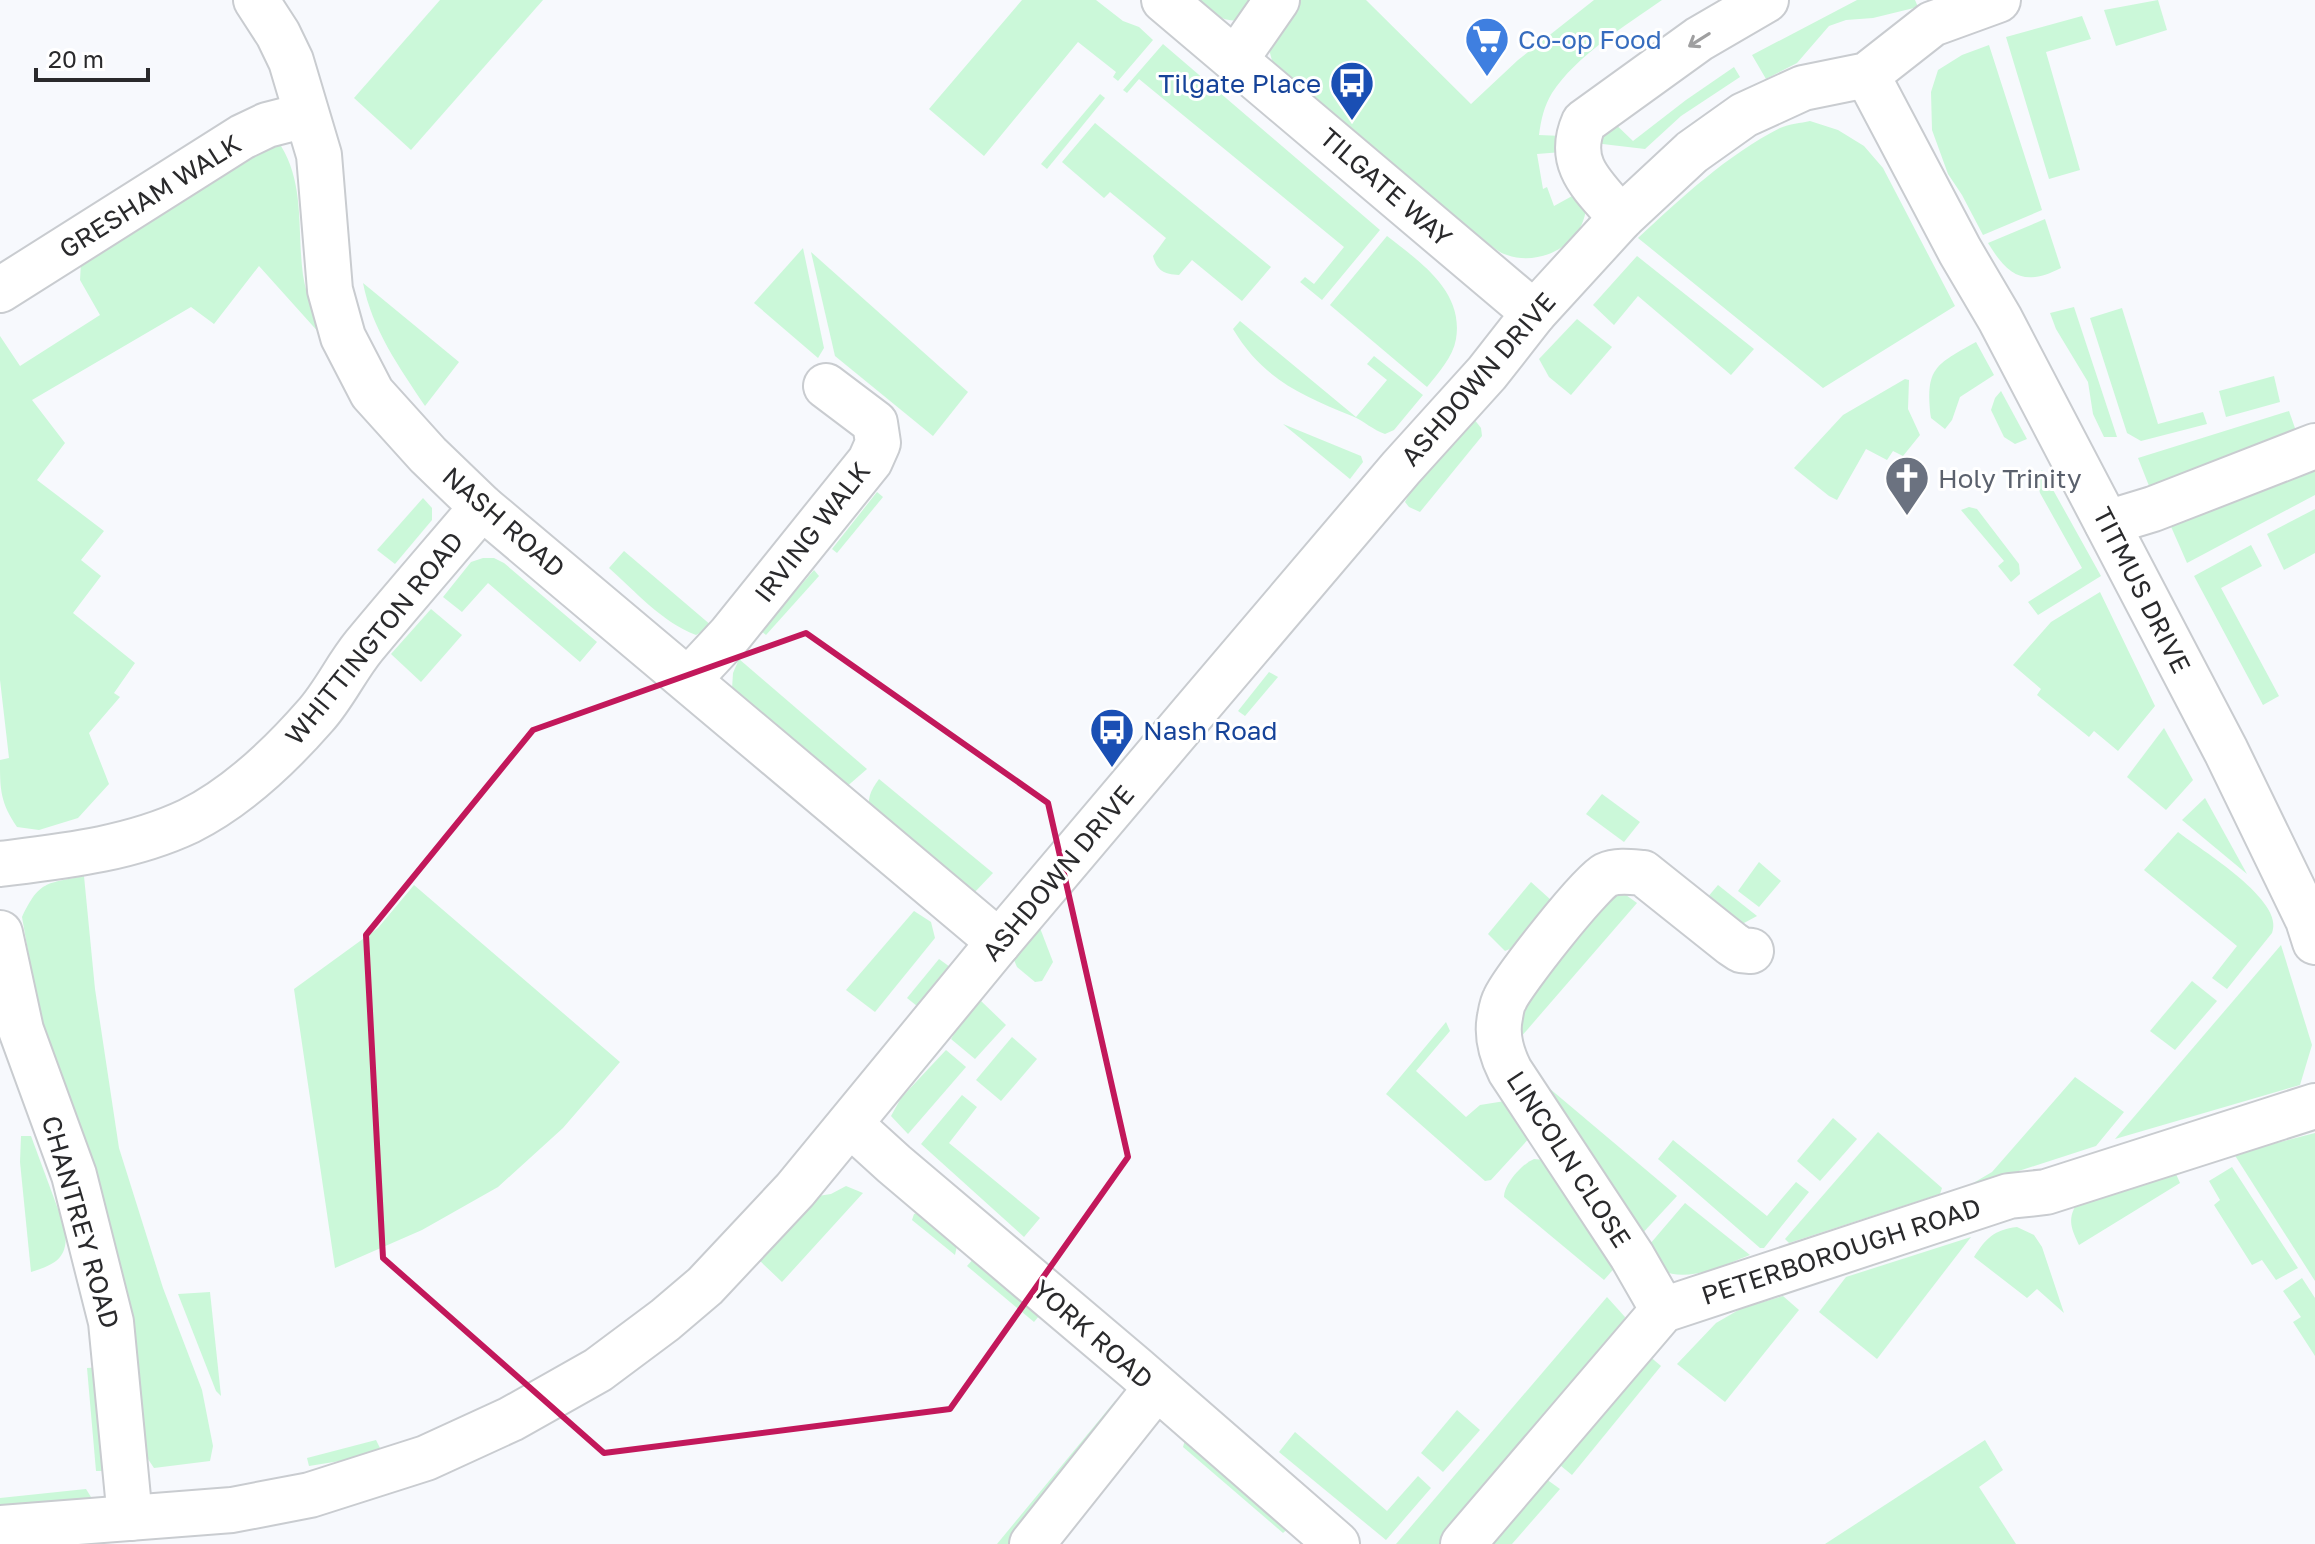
<svg xmlns="http://www.w3.org/2000/svg" width="2315" height="1544" font-family="'Golos Text',sans-serif">
<style>
.green{fill:#cbf8d9}
.lines{fill:none;stroke-linecap:round;stroke-linejoin:round}
.street-casing{stroke:#c9ccd0;stroke-width:48}
.secondary-casing{stroke:#c9ccd0;stroke-width:48}
.street{stroke:#fff;stroke-width:44}
.secondary{stroke:#fff;stroke-width:44}
.oneway{stroke:#9f9fa0}
.marked{fill:none;stroke:#c2185b;stroke-width:6;stroke-linejoin:round}
.labels{text-anchor:middle;dominant-baseline:central;stroke-width:6;stroke-linejoin:round;paint-order:stroke}
.shop-label{font-size:26px;fill:#366cbe;stroke:#fff;text-anchor:start}
.transit-label{font-size:26px;fill:#164399;stroke:#fff;text-anchor:end}
.street-label{font-size:26px;fill:#2a2a2c;stroke:#fff}
.worship-label{font-size:26px;fill:#5b616d;stroke:#fff;text-anchor:start}
</style>
<rect width="100%" height="100%" fill="#f7f9fd"/>
<g class="green">
<polygon points="440,0 543,0 411,150 354,98"/>
<polygon points="1022,0 1096,0 1123,21 1139,27 1153,40 1118,81 1113,77 1116,72 1078,42 984,156 929,109"/>
<path d="M1193,0H1260C1256,5 1252,13 1247,16C1229,29 1207,10 1193,0Z"/>
<path d="M1294,0H1366L1471,104L1518,60L1594,0H1662C1626,25 1576,56 1552,93C1544,106 1541,120 1539,135L1562,136V152L1537,154L1543,189L1547,187L1554,206L1574,195L1586,207C1584,244 1541,267 1507,255C1499,253 1492,246 1486,242L1279,75C1259,40 1273,29 1294,0Z"/>
<polygon points="1857,0 1915,0 1918,7 1873,18 1846,20 1829,26 1797,63 1766,79 1752,55"/>
<polygon points="2158,0 2167,30 2116,46 2104,10"/>
<polygon points="2082,16 2091,39 2046,52 2080,170 2049,179 2006,37"/>
<polygon points="1163,44 1380,230 1322,300 1300,282 1305,277 1314,284 1344,247 1139,79 1127,93 1123,90"/>
<polygon points="1989,45 2042,210 1983,235 1962,195 1948,174 1932,130 1931,92 1938,70 1962,55"/>
<polygon points="1734,67 1740,77 1681,116 1645,149 1594,143 1609,118 1633,141 1686,100"/>
<polygon points="1100,94 1105,98 1047,169 1041,164"/>
<path d="M1810,121L1838,130L1864,146L1883,168L1955,306L1823,388L1638,238C1681,198 1727,155 1780,128C1789,124 1801,123 1810,121Z"/>
<path d="M1095,123L1271,267L1242,301L1192,260L1179,275C1164,274 1157,271 1153,256L1166,238L1110,192L1104,198L1062,162Z"/>
<path d="M269,143L281,146C305,185 297,231 303,275C306,295 315,315 321,335L259,266L214,324L191,307L32,400L65,443L37,480L104,531L81,560L101,576L73,613L135,663L114,693L120,697L89,733L109,784L78,818L39,830L17,827C0,802 0,789 0,760L9,758L0,680V336L20,366L100,315L80,280L81,262Z"/>
<path d="M2045,219L2061,268C2024,287 2008,276 1988,243Z"/>
<path d="M1387,236C1420,262 1464,291 1456,339C1453,357 1438,373 1427,387L1330,305Z"/>
<polygon points="803,248 824,348 818,358 754,303"/>
<polygon points="811,252 968,392 933,436 835,356"/>
<polygon points="1637,256 1754,349 1731,375 1638,296 1614,325 1593,305"/>
<path d="M363,283L459,362L425,406C399,367 372,329 363,283Z"/>
<polygon points="2074,307 2117,437 2104,437 2093,414 2088,382 2056,329 2050,313"/>
<polygon points="2122,308 2158,424 2203,412 2207,424 2141,441 2127,433 2090,318"/>
<polygon points="1577,319 1612,347 1571,395 1549,377 1539,359"/>
<path d="M1240,321L1356,417L1387,380L1367,364L1374,356L1423,395L1394,430L1385,434C1373,430 1364,421 1352,416C1301,395 1263,379 1233,329Z"/>
<path d="M1976,342L1994,375L1960,397L1952,420L1945,429L1931,418C1925,368 1935,365 1976,342Z"/>
<polygon points="2274,376 2280,402 2226,417 2219,391"/>
<polygon points="1905,379 1909,380 1908,409 1920,435 1903,456 1893,451 1887,460 1866,449 1837,500 1829,496 1794,468 1843,415"/>
<polygon points="2001,391 2027,439 2015,444 2004,437 1991,410 1995,398"/>
<polygon points="2289,411 2296,431 2151,491 2138,458"/>
<polygon points="1467,419 1474,419 1481,428 1482,436 1420,512 1409,507 1405,502 1409,494"/>
<polygon points="1283,424 1361,456 1363,462 1350,479"/>
<polygon points="2315,459 2315,495 2187,563 2169,522"/>
<path d="M2042,470L2101,576L2038,615L2028,602L2082,568L2040,493C2038,484 2035,477 2042,470Z"/>
<polygon points="877,492 883,497 837,553 832,549"/>
<polygon points="423,498 432,508 432,520 395,564 377,550"/>
<polygon points="1969,507 1977,509 2019,564 2020,574 2011,582 1998,566 2004,561 1961,510"/>
<polygon points="2315,509 2315,553 2284,570 2267,534"/>
<polygon points="2251,545 2262,566 2221,588 2279,696 2263,705 2194,576"/>
<path d="M624,551L712,626L696,635C663,623 635,591 609,568Z"/>
<polygon points="483,558 494,558 504,563 597,642 580,662 488,583 462,612 443,597 471,562"/>
<polygon points="814,570 819,576 766,635 761,631"/>
<polygon points="2100,592 2155,706 2118,751 2094,731 2089,737 2037,695 2041,689 2013,665 2051,622"/>
<polygon points="431,609 462,635 421,682 391,654"/>
<polygon points="739,659 867,769 844,789 732,689 733,673"/>
<polygon points="1269,672 1278,677 1245,716 1238,711"/>
<polygon points="2164,728 2193,780 2166,810 2127,777"/>
<path d="M879,779L993,873L972,895L871,814C866,799 870,792 879,779Z"/>
<polygon points="1602,794 1640,822 1624,842 1586,814"/>
<polygon points="2205,798 2247,874 2182,820"/>
<path d="M2178,832C2201,850 2286,901 2272,933L2227,989L2212,978L2237,946L2144,870Z"/>
<polygon points="1759,862 1781,881 1759,907 1738,891"/>
<path d="M84,876L95,989L119,1148L163,1288L202,1390L213,1446L210,1461L154,1468L142,1450L47,1061L22,917C40,880 46,884 84,876Z"/>
<polygon points="1531,882 1551,900 1517,946 1505,951 1488,934"/>
<polygon points="414,885 620,1062 563,1128 498,1187 422,1230 335,1268 294,989 378,928"/>
<polygon points="1718,885 1757,916 1744,923 1729,925 1701,905"/>
<polygon points="1616,895 1626,895 1637,903 1520,1038 1518,1012 1525,996 1605,903"/>
<polygon points="914,911 931,922 935,938 875,1012 846,990"/>
<polygon points="1040,928 1053,962 1042,981 1035,982 1017,967 1014,960"/>
<polygon points="2281,945 2312,1045 2300,1085 2115,1139"/>
<polygon points="939,959 950,967 917,1006 907,998"/>
<polygon points="2192,981 2217,1001 2175,1050 2150,1031"/>
<polygon points="981,1001 1006,1025 975,1059 951,1039 962,1021"/>
<polygon points="1446,1022 1450,1031 1416,1071 1466,1117 1480,1105 1505,1101 1533,1134 1491,1180 1485,1181 1386,1094"/>
<polygon points="1012,1037 1037,1059 1001,1101 976,1080"/>
<polygon points="946,1050 966,1067 908,1134 891,1116 901,1098"/>
<polygon points="1530,1072 1677,1196 1639,1237"/>
<polygon points="2075,1077 2124,1112 2096,1146 1963,1189 1992,1172"/>
<polygon points="962,1095 977,1107 949,1143 1040,1218 1024,1237 921,1144"/>
<polygon points="1833,1118 1857,1139 1820,1181 1797,1161"/>
<polygon points="1878,1132 1942,1188 1940,1194 1789,1243 1785,1239"/>
<polygon points="2315,1133 2315,1281 2234,1154"/>
<path d="M21,1136H31L65,1228C69,1257 57,1264 31,1272L20,1162Z"/>
<polygon points="1673,1140 1767,1216 1796,1182 1809,1192 1764,1248 1760,1248 1658,1159"/>
<path d="M1534,1159L1544,1160L1618,1264L1604,1280L1504,1197C1504,1184 1522,1164 1534,1159Z"/>
<polygon points="2232,1167 2298,1268 2276,1280 2262,1260 2252,1265 2214,1205 2220,1200 2209,1181"/>
<path d="M2176,1174L2180,1183L2079,1245C2072,1230 2067,1220 2076,1205Z"/>
<polygon points="846,1186 863,1193 782,1282 760,1261 818,1196 831,1194"/>
<path d="M1685,1203L1750,1255C1726,1264 1687,1284 1662,1270C1655,1266 1650,1258 1644,1251Z"/>
<polygon points="920,1212 958,1241 955,1255 912,1220 914,1214"/>
<path d="M2017,1227L2034,1235L2042,1247L2064,1313L2037,1289L2027,1298L1974,1257C1986,1238 1994,1230 2017,1227Z"/>
<polygon points="1971,1237 1877,1359 1819,1312 1846,1277"/>
<polygon points="975,1257 1037,1308 1039,1316 1034,1322 967,1266"/>
<polygon points="2302,1278 2315,1298 2315,1356 2293,1322 2301,1317 2283,1291"/>
<polygon points="210,1292 221,1396 216,1391 178,1294"/>
<polygon points="1783,1296 1799,1310 1725,1402 1677,1364 1716,1323 1742,1308"/>
<polygon points="1607,1297 1625,1317 1618,1342 1447,1544 1396,1544"/>
<polygon points="1648,1355 1661,1366 1572,1475 1555,1461"/>
<polygon points="102,1367 108,1471 96,1471 87,1368"/>
<polygon points="1115,1401 1122,1412 1015,1544 997,1544"/>
<polygon points="1457,1410 1480,1430 1443,1472 1421,1453"/>
<polygon points="1295,1432 1387,1511 1418,1476 1431,1488 1386,1540 1279,1452"/>
<polygon points="376,1440 380,1448 371,1456 309,1466 307,1458"/>
<polygon points="1185,1440 1291,1526 1283,1533 1183,1447"/>
<polygon points="1985,1440 2003,1470 1979,1487 2016,1544 1825,1544"/>
<polygon points="1542,1476 1560,1489 1512,1544 1487,1544"/>
<polygon points="86,1489 91,1497 80,1504 0,1512 0,1498"/>
</g>
<g class="lines">
<g class="street-casing">
<g id="street">
<polyline points="256,0 278,34 291,61 319,155 330,290 343,337 372,393 428,455 482,507 999,942"/>
<polyline points="1236,59 1277,0"/>
<polyline points="1867,75 1960,251 2000,319 2226,751 2308,920 2315,942"/>
<path d="M1621,218C1595,187 1565,165 1584,122L1699,39L1766,0"/>
<polyline points="0,290 242,137 267,125 306,115"/>
<polyline points="2107,523 2153,509 2315,446"/>
<polyline points="689,679 730,635 870,461 878,443 875,423 826,386"/>
<path d="M0,864C64,856 130,849 189,821C237,797 280,756 315,716C334,695 346,668 364,646C403,599 443,553 482,507"/>
<polyline points="0,933 21,1030 74,1175 111,1322 130,1518"/>
<polyline points="850,1124 894,1164 1135,1368 1337,1544"/>
<path d="M1663,1310L1632,1256L1510,1071C1501,1053 1496,1036 1500,1017C1501,1011 1502,1004 1505,999C1513,981 1590,883 1606,875C1617,870 1631,872 1643,873L1732,944L1741,950L1751,951"/>
<polyline points="1032,1544 1156,1388"/>
<polyline points="1463,1544 1663,1310 2009,1196 2046,1192 2315,1106"/>
</g>
</g>
<g class="secondary-casing">
<g id="secondary">
<polyline points="1164,0 1534,313"/>
<polyline points="0,1528 232,1510 310,1495 426,1458 511,1419 598,1370 665,1320 705,1286 795,1190 999,942 1191,715 1401,468 1487,373 1534,313 1621,218 1692,152 1744,115 1803,88 1867,75 1932,24 1998,0"/>
</g>
</g>
<use href="#street" class="street"/>
<use href="#secondary" class="secondary"/>
</g>
<defs><path id="oneway-shaft" d="M-6 0H5M1.5-3L5.5 0L1.5 3" fill="none" stroke-width="1.6" stroke-linecap="round" stroke-linejoin="round" transform="scale(2)"/></defs>
<use class="oneway" href="#oneway-shaft" transform="translate(1699 40) rotate(148)"/>
<path class="marked" d="M806,633L1048,803L1128,1157L950,1409L604,1453L383,1258L366,935L533,730Z"/>
<defs>
<g id="supermarket-pin" transform="scale(2.3)"><path d="M0 17L-7.5 6A9.5 9.5 0 1 1 7.5 6Z" fill="#3f7fe0" stroke="#fff"/><path d="M-6-5.5h2.5l.6 2H6L4.5 2H-2.5L-4.4-4H-6ZM-1.5 3.2a1.3 1.3 0 1 0 .1 0ZM3 3.2a1.3 1.3 0 1 0 .1 0Z" fill="#fff"/></g>
<g id="bus-pin" transform="scale(2.3)"><path d="M0 17L-7.5 6A9.5 9.5 0 1 1 7.5 6Z" fill="#1a4fb4" stroke="#fff"/><path d="M-5-6H5V4H4V6H2V4H-2V6H-4V4H-5ZM-3.5-4V0h7V-4ZM-3.5 1.2v1.5H-2V1.2ZM2 1.2v1.5H3.5V1.2Z" fill="#fff"/></g>
<g id="church-pin" transform="scale(2.3)"><path d="M0 17L-7.5 6A9.5 9.5 0 1 1 7.5 6Z" fill="#6b7280" stroke="#fff"/><path d="M-1.2-6h2.4v3.5h3.3v2.4h-3.3V6h-2.4V-.1h-3.3v-2.4h3.3Z" fill="#fff"/></g>
</defs>
<g fill-rule="evenodd">
<use href="#supermarket-pin" x="1487" y="39"/>
<use href="#bus-pin" x="1352" y="83"/>
<use href="#church-pin" x="1907" y="478"/>
<use href="#bus-pin" x="1112" y="730"/>
</g>
<g class="labels">
<g class="shop-label">
<text x="1518" y="39">Co-op Food</text>
</g>
<g class="transit-label">
<text x="1321" y="83">Tilgate Place</text>
<text x="1143" y="730" text-anchor="start">Nash Road</text>
</g>
<g class="street-label">
<text transform="translate(1386 187) rotate(41)">TILGATE WAY</text>
<text transform="translate(150 196) rotate(-32)">GRESHAM WALK</text>
<text transform="translate(1478 379) rotate(-49)">ASHDOWN DRIVE</text>
<text transform="translate(504 522) rotate(41)">NASH ROAD</text>
<text transform="translate(812 532) rotate(-52)">IRVING WALK</text>
<text transform="translate(2142 590) rotate(63)">TITMUS DRIVE</text>
<text transform="translate(374 638) rotate(-51)">WHITTINGTON ROAD</text>
<text transform="translate(1058 873) rotate(-50)">ASHDOWN DRIVE</text>
<text transform="translate(1569 1159) rotate(57)">LINCOLN CLOSE</text>
<text transform="translate(81 1222) rotate(74)">CHANTREY ROAD</text>
<text transform="translate(1841 1251) rotate(-18)">PETERBOROUGH ROAD</text>
<text transform="translate(1093 1334) rotate(41)">YORK ROAD</text>
</g>
<g class="worship-label">
<text x="1938" y="478">Holy Trinity</text>
</g>
</g>
<path d="M36 68v12h112v-12" fill="none" stroke="#2a2a2c" stroke-width="4"/>
<text x="48" y="68" font-size="24" fill="#2a2a2c" stroke="#ffffff" stroke-width="6" paint-order="stroke">20 m</text>
</svg>
